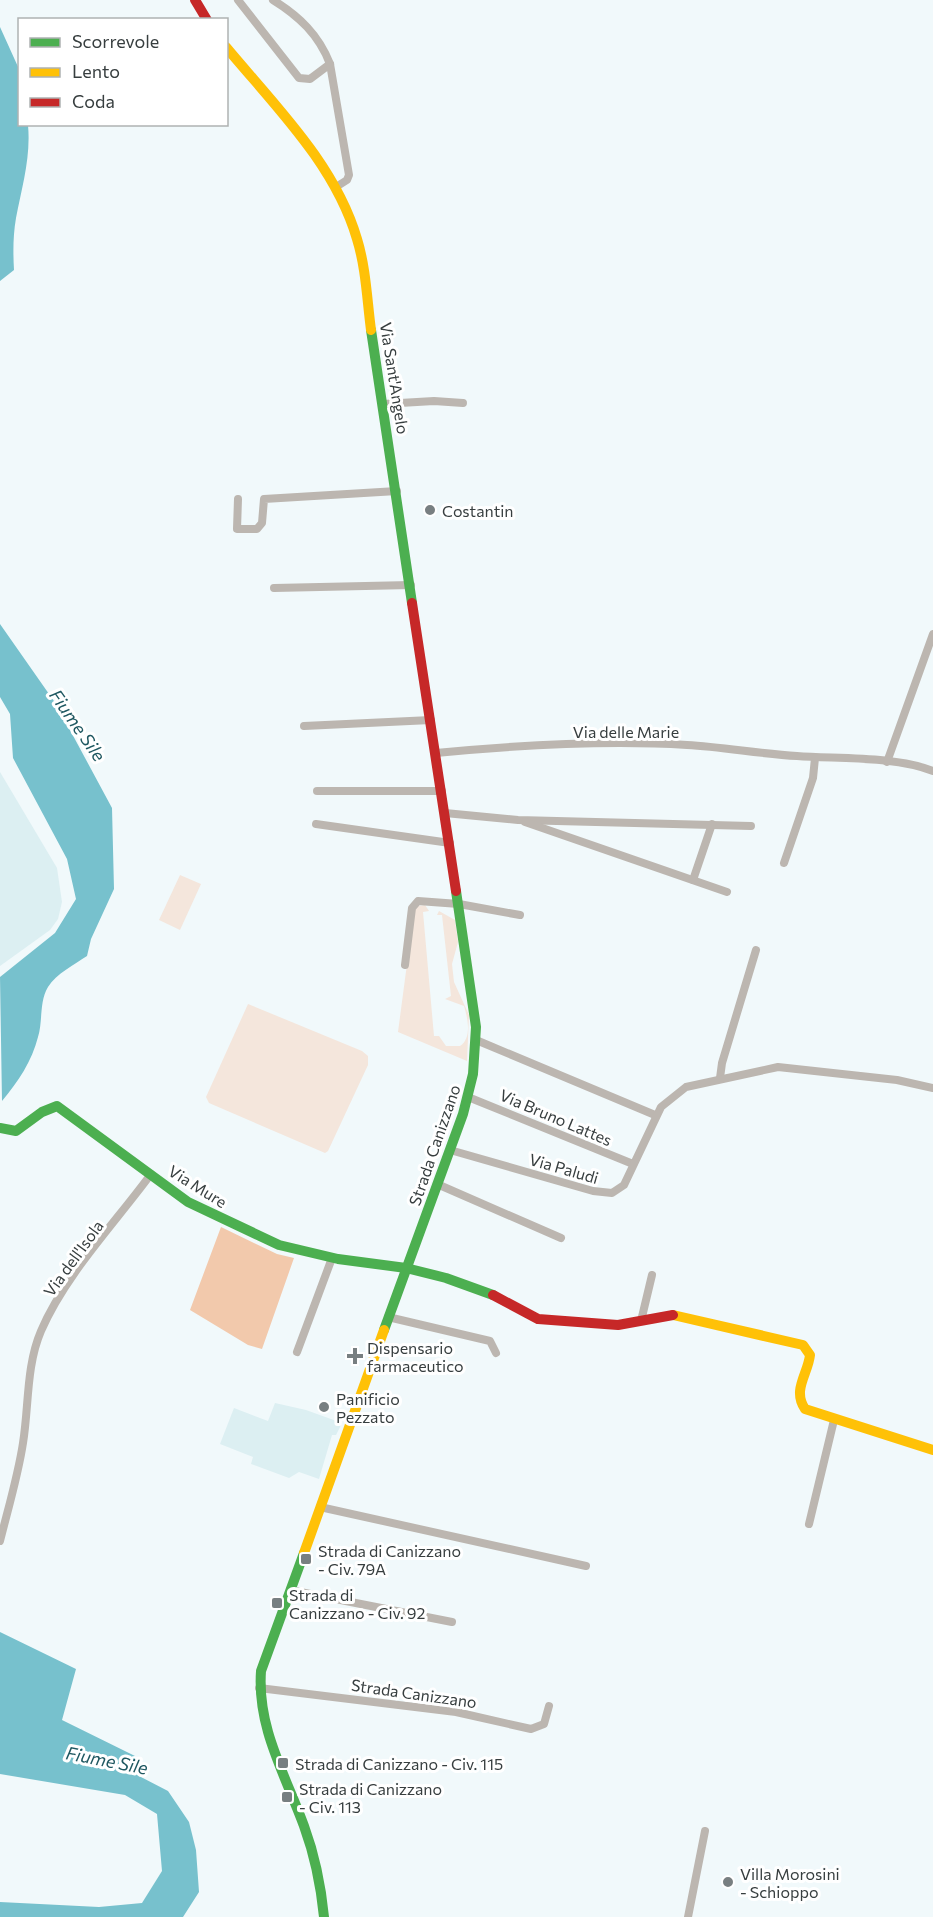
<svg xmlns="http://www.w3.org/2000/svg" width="933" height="1917" font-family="Commissioner,sans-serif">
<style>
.built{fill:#dceff2}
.green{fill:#f4e6dc}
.forest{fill:#f2c9ac}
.water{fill:#77c1cd}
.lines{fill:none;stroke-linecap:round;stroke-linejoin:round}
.street{stroke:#bcb6b0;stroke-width:8}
.fast{stroke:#4caf50;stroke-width:10}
.slow{stroke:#ffc107;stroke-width:10}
.jam{stroke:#c62828;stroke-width:10}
.poi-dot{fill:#787f81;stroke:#fff;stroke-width:2}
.labels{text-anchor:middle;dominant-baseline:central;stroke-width:6;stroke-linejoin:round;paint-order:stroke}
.street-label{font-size:16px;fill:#373e3f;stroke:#fff}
.poi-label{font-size:16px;fill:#373e3f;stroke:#fff;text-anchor:start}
.water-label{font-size:18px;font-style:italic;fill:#1e5760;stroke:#fff}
</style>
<rect width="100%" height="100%" fill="#f1f9fb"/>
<g class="built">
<polygon points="0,772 57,868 62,902 58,919 50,930 0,966"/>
<polygon points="275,1403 306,1410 342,1423 336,1435 332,1435 319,1479 299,1472 289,1478 251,1464 253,1457 220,1444 234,1408 268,1421"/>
</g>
<g class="green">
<polygon points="180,875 201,884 180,930 159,920"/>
<path d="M425,905L429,911L423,912L434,1036H439L446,1046H460C472,1038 468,1019 464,1006L445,999L451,996L442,915H437L439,911L455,920L458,942L452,964L454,982L469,1015L467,1061L398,1032L414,911L418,906Z"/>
<polygon points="248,1004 362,1051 368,1056 368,1065 328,1151 325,1153 209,1103 206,1097"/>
</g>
<polygon class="forest" points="221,1227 277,1254 294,1258 262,1349 248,1345 190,1310"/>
<g class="water">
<path d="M0,27L19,69L20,124L28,125C31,157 22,187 16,218C13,235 13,253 14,270L0,281Z"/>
<path d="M0,624L56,704L112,808L114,889L91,939L87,956C75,964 56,974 48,987C39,1002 43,1021 38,1037C32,1061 18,1082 2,1101L0,977L55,933L76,899L67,859L13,758L10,714L0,697Z"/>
<polygon points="0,1632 76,1669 62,1720 135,1756 139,1776 168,1791 189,1822 196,1850 199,1892 183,1917 0,1917 0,1902 99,1907 142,1903 162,1871 157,1814 125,1795 0,1774"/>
</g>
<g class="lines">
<g class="street">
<polyline points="238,0 299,78 310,79 330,64"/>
<path d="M273,0C299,16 319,35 330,64L349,175L347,180L336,187"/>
<polyline points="383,404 434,401 463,403"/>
<polyline points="238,499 237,529 257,529 262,523 264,499 397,491"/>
<polyline points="274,588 411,585"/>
<polyline points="304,726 431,720"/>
<path d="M436,753C519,745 604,740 687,745C724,747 760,754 797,756C838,759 895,756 933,771"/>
<polyline points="887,762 933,634"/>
<polyline points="317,791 442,791"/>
<polyline points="445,813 518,820 751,826"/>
<polyline points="525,822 727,892"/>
<polyline points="316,824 450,843"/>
<polyline points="784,863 813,778 815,758"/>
<polyline points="693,880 712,824"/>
<polyline points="405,965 412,908 418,901 459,904 520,915"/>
<polyline points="476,1040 655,1115"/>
<polyline points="720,1078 722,1063 756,950"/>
<polyline points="468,1097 633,1164"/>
<polyline points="450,1150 593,1191 612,1193 624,1185 661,1107 686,1087 778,1067 897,1080 933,1088"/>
<polyline points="437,1184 561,1238"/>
<polyline points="388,1317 490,1341 496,1353"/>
<polyline points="641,1321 652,1275"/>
<polyline points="297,1352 332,1258"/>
<polyline points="320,1507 586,1566"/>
<polyline points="809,1524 834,1420"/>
<path d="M0,1541C8,1509 18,1476 23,1443C29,1406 26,1366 41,1331C65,1275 115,1223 151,1174"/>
<polyline points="290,1590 452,1622"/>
<polyline points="259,1688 456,1712 531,1729 544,1724 549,1706"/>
<polyline points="688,1917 705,1831"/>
</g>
<g class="fast">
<polyline points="371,330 412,603"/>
<polyline points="0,1128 16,1131 42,1112 57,1106 188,1202 279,1245 338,1259 406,1268 446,1278 493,1295"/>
<polyline points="384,1330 463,1114 473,1074 476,1027 456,891"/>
<path d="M304,1553L261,1671C257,1728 285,1774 304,1826C315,1856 321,1886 324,1917"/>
</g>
<g class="slow">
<path d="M226,47C275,106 335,164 357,239C366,268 367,300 371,330"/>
<path d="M673,1315L803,1345L810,1355C808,1374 792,1390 805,1409L933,1450"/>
<polyline points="304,1553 384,1330"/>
</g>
<g class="jam">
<polyline points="195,0 207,20"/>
<polyline points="412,603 456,891"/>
<polyline points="493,1295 538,1319 618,1325 673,1315"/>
</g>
</g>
<g class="poi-dot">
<circle cx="430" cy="510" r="6"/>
<path d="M352 1347h6v6h6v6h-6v6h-6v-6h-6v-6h6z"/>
<circle cx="324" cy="1407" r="6"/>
<rect x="300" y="1553" width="12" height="12" rx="3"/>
<rect x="271" y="1597" width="12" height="12" rx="3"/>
<rect x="277" y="1757" width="12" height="12" rx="3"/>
<rect x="281" y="1791" width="12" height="12" rx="3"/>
<circle cx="728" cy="1882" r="6"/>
</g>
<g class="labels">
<g class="street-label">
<text transform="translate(395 378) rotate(81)">Via Sant'Angelo</text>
<text x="626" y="731">Via delle Marie</text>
<text transform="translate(556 1117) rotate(23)">Via Bruno Lattes</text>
<text transform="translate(434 1145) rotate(-71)">Strada Canizzano</text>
<text transform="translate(564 1168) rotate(16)">Via Paludi</text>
<text transform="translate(198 1186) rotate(32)">Via Mure</text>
<text transform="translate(73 1258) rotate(-54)">Via dell'Isola</text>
<text transform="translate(414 1693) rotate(8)">Strada Canizzano</text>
</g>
<g class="poi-label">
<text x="442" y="510">Costantin</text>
<text x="367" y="1347">Dispensario<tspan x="367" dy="18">farmaceutico</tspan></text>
<text x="336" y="1398">Panificio<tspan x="336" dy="18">Pezzato</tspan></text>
<text x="318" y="1550">Strada di Canizzano<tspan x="318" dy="18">- Civ. 79A</tspan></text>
<text x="289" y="1594">Strada di<tspan x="289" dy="18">Canizzano - Civ. 92</tspan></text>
<text x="295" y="1763">Strada di Canizzano - Civ. 115</text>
<text x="299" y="1788">Strada di Canizzano<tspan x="299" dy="18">- Civ. 113</tspan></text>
<text x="740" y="1873">Villa Morosini<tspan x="740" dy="18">- Schioppo</tspan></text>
</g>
<g class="water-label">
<text transform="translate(78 725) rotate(55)">Fiume Sile</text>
<text transform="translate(107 1760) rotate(11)">Fiume Sile</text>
</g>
</g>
<rect x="18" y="18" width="210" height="108" fill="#ffffff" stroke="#afb2b2" stroke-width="1.5"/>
<rect x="30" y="38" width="30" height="9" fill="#4caf50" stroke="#afb2b2" stroke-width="1.5"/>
<text x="72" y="48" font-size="18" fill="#373e3f">Scorrevole</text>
<rect x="30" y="68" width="30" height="9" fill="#ffc107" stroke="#afb2b2" stroke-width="1.5"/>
<text x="72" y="78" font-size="18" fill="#373e3f">Lento</text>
<rect x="30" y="98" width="30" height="9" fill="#c62828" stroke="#afb2b2" stroke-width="1.5"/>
<text x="72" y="108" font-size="18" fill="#373e3f">Coda</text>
</svg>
